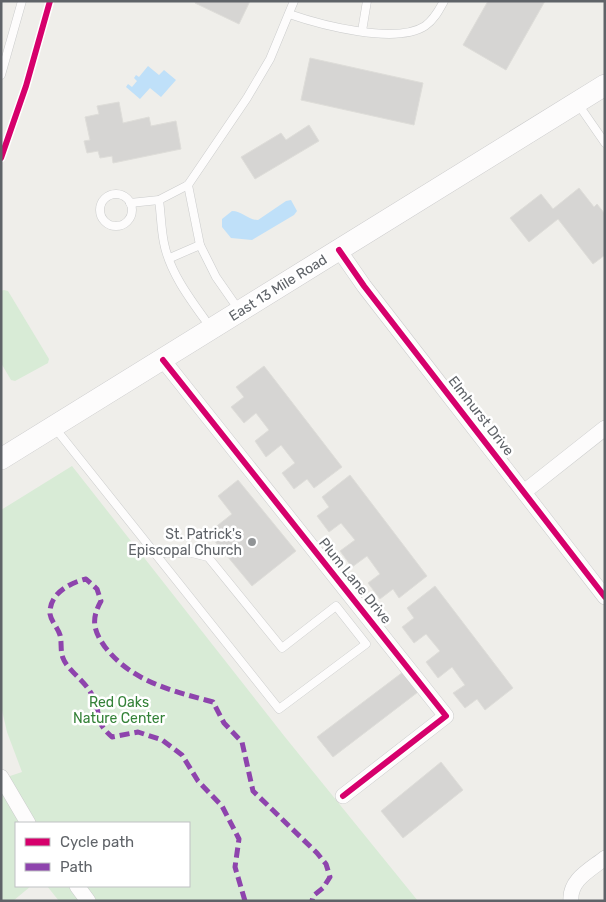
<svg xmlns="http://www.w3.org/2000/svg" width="606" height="902" font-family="Rubik,sans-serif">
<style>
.green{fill:#d8ebd6}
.water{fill:#bfe0f9}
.building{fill:#d6d5d3;stroke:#deddd9}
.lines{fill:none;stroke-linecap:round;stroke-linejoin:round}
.service-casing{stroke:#cbcccc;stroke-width:9}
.minor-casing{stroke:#cbcccc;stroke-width:16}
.secondary-casing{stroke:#cacacb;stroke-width:22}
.service{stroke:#fdfcfc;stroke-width:8}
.minor{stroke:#fdfcfc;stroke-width:15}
.secondary{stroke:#fdfcfc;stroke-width:21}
.quiet{stroke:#8e44ad;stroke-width:5;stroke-dasharray:10 5;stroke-linecap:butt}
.cycleway-casing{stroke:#fff;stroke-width:9}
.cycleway{stroke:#d6006c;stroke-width:6}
.poi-dot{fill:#919496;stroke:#fff;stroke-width:2}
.labels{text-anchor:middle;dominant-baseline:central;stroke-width:5;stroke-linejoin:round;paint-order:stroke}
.street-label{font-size:14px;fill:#5f6368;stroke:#fff}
.poi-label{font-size:14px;fill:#5f6368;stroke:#fff;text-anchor:end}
.park-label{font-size:14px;fill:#348238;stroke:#fff}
</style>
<rect width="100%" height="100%" fill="#efeeea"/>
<g class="green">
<polygon points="4,290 8,291 49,359 48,363 15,381 11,380 1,363 1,291"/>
<polygon points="72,466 285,737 418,901 59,901 47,886 189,886 189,823 16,823 16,886 31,886 13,901 1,901 1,779 22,772 7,732 1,706 1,510"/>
</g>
<g class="water">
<polygon points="148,66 159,75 164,70 176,80 161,97 150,88 140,99 126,87 128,84 132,87 137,81 134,78 136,75 139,77"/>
<path d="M286,201L291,200L297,211L294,215L252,240L231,238L222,227V219L232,211C242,211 248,220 258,220Z"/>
</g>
<g class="building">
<polygon points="196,1 250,1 239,24 195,3"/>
<polygon points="488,1 545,1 506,70 463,45"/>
<polygon points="310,58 423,83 414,125 301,100"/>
<polygon points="119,102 123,123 149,117 151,126 176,121 181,149 113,163 112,156 100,158 98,151 87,153 84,141 90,140 85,117 99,114 97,106"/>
<polygon points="309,125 319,141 255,179 241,157 281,133 286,140"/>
<polygon points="579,188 594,207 597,204 605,214 605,255 593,264 558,219 529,242 510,218 541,194 553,209"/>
<polygon points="264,366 342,467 314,488 307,479 294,489 282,473 295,463 281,445 266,457 255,441 269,430 256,413 244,423 231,407 244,397 236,387"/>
<polygon points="350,475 427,576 399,598 393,589 380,599 368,583 380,574 367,556 352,567 340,551 355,540 341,523 329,532 317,516 329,507 322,497"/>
<polygon points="238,480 296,551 252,586 208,533 232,514 218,496"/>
<polygon points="435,586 513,688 485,710 477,699 465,708 453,693 465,685 452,667 438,678 426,662 440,651 426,634 414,643 402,627 414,618 407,608"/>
<polygon points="403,672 418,692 333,757 317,737"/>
<polygon points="441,762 463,790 403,838 381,811"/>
</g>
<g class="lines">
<g class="service-casing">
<g id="service">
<path d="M289,14C321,25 396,45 425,26C434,20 439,10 444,1"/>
<polyline points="362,31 367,1"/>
<polyline points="1,75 22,1"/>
<polyline points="578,104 605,143"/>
<polyline points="188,185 200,245 216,277 239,310"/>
<circle cx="116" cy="210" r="16"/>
<path d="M159,200C161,214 161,229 164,243C170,274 193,303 211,328"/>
<polyline points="130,203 159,200 188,185 247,98 270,59 294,1"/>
<polyline points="170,258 200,245"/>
<polyline points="55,428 279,709 366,644 336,606 282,648 208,557 192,553 155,553"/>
</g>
</g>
<g class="minor-casing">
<g id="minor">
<polyline points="339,250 364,286 605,597"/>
<polyline points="163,360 446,716 343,796"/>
<polyline points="524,492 605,428"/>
<polyline points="1,777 28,823"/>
<polyline points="77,886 88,901"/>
<path d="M571,901C569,880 590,870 605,858"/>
</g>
</g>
<g class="secondary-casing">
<polyline id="secondary" points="1,459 605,85"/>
</g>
<use href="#service" class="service"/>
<use href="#minor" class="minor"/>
<use href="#secondary" class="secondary"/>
<path class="quiet" d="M245,901L235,867L239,839L222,806L198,781L182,755L162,740L138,732L112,737C92,719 103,717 93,697C87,682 67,670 63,658C60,651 62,642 60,635C58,628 51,621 50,614C49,594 69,583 86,579L97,589L101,601C91,619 93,630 105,647C132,682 173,691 213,702L224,723L242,742L253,791L317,853L326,864L330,877L323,888L313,896L312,901"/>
<g class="cycleway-casing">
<g id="cycleway">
<polyline points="1,158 26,86 50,1"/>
<polyline points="339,250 364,286 605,597"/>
<polyline points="163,360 446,716 343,796"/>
</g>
</g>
<use href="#cycleway" class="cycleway"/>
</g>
<circle class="poi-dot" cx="252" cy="542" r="5"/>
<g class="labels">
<g class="street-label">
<text transform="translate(278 288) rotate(-32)">East 13 Mile Road</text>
<text transform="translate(481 416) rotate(52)">Elmhurst Drive</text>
<text transform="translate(355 581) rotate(51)">Plum Lane Drive</text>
</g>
<g class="poi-label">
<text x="242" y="534">St. Patrick's<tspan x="242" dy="16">Episcopal Church</tspan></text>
</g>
<g class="park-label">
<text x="119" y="702">Red Oaks<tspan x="119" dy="16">Nature Center</tspan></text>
</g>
</g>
<rect width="606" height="902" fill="none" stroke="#5f6368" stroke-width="5"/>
<rect x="15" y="822" width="175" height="65" fill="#ffffff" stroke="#bfc1c3"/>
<rect x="25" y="838" width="25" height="8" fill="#d6006c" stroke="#bfc1c3"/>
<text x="60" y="847" font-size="15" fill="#5f6368">Cycle path</text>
<rect x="25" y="863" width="25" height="8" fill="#8e44ad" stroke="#bfc1c3"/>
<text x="60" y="872" font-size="15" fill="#5f6368">Path</text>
</svg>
